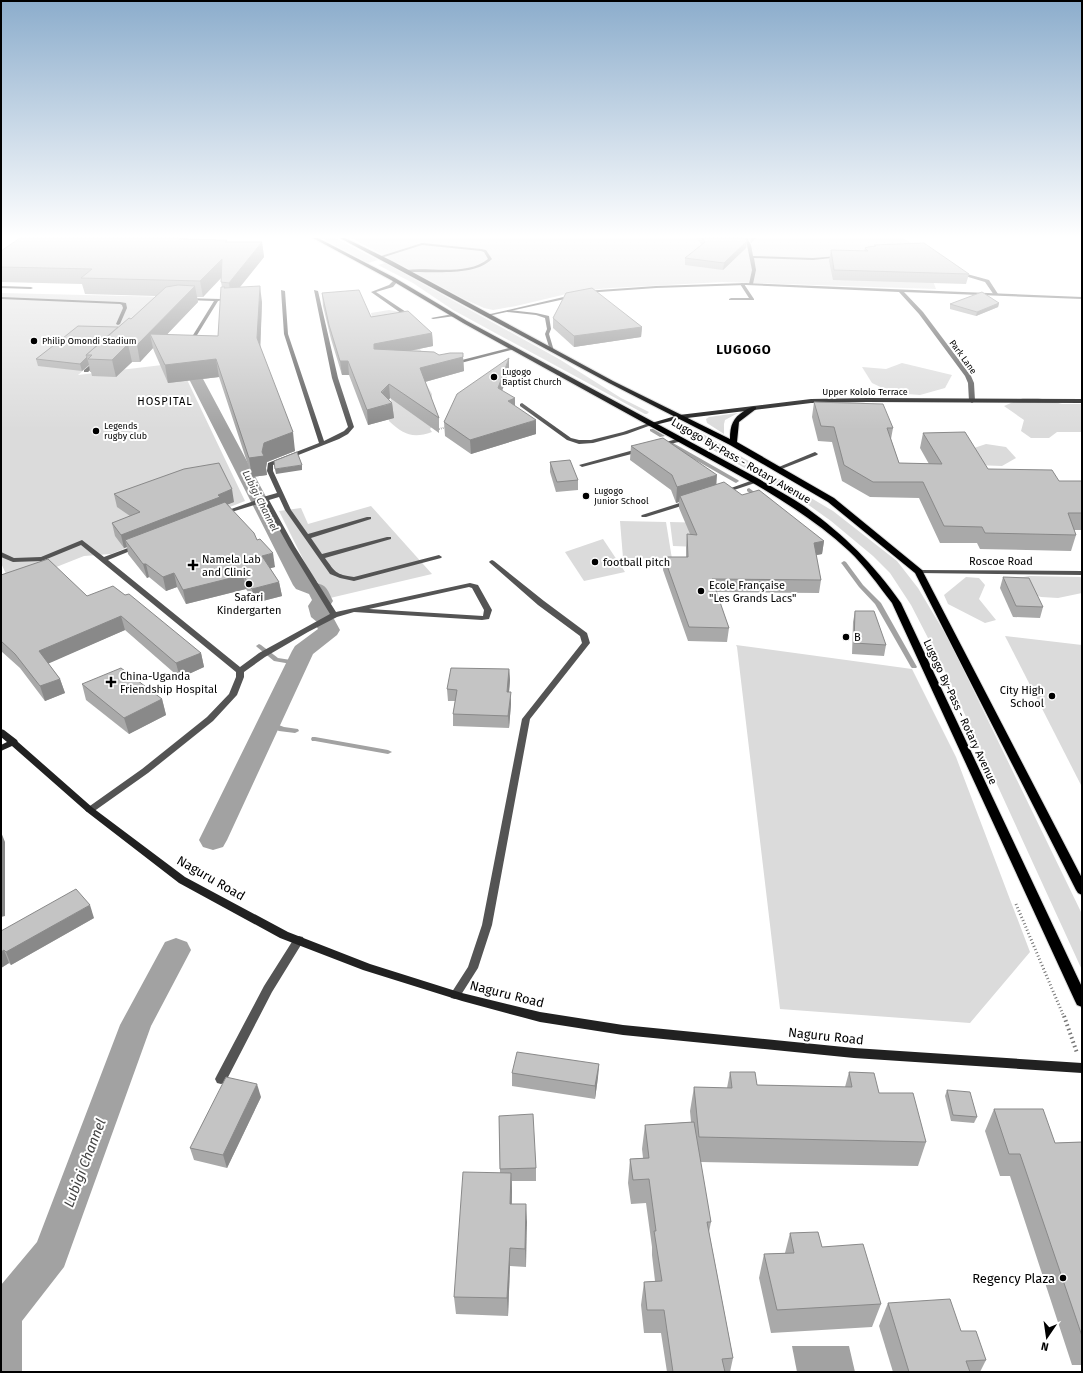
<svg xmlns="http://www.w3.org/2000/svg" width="1083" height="1373" font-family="'Fira Sans',sans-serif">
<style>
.green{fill:#dbdbdb}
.water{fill:#a2a2a2}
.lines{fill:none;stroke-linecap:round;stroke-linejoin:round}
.stream{fill:#a2a2a2;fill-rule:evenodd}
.canal{fill:#a2a2a2;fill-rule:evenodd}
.primary-casing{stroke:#dbdbdb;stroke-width:2}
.path-far2{stroke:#767676;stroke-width:2;stroke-dasharray:0.5 1.5;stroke-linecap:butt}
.path-far1{stroke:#767676;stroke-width:3;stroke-dasharray:1 2.5;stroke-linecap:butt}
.path{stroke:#767676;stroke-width:4;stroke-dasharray:1.5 3;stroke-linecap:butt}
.lane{fill:#545454;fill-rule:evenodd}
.street{fill:#545454;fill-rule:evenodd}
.secondary{fill:#212121;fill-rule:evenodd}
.primary{fill:#000;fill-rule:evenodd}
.wall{fill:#a9a9a9;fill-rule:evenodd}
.shaded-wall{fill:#898989}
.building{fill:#c4c4c4;stroke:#898989}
.poi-dot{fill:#000;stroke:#fff;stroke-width:1.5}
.labels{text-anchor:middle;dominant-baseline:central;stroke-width:4;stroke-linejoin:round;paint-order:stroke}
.far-poi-label{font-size:9px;fill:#000;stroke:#fff;text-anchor:start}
.far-street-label{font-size:9px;fill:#000;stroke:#fff}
.far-water-label{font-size:10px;font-style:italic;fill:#434343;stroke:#fff}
.far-quarter-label{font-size:11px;letter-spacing:1px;fill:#000;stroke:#fff}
.street-label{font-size:11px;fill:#000;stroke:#fff}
.poi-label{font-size:11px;fill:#000;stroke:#fff;text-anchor:start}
.far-district-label{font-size:13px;font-weight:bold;letter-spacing:1px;fill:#000;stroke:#fff}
.near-street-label{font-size:13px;fill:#000;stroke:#fff}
.near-poi-label{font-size:13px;fill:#000;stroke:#fff;text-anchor:end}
.near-water-label{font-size:14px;font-style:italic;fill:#434343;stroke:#fff}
</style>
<rect width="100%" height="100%" fill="#fff"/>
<g class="green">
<polygon points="321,238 335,238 378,260 368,263"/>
<polygon points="351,238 903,238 913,244 927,265 936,289 722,282 610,288 579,291 516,306 493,310 484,308 464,299"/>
<polygon points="385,263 559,359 621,398 649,412 647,414 645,414 453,310 413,283 378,265"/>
<polygon points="1,293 168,297 78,375 179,363 245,501 111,554 84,556 16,583 6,574 1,563"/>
<path d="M389,310L401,312L417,346L426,356L424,370L425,382L432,394V411L439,418L430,429L432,432C412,439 403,434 389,421L391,397L371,313Z"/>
<polygon points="902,363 952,375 945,388 920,395 893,393 872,383 862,367 886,369"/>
<polygon points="1023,398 1038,398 1062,404 1082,404 1082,432 1057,432 1049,438 1031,438 1021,431 1024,420 1004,406"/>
<polygon points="738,413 725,420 724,424 724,434 707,423 706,419 709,417"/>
<polygon points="690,430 696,430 715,441 833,511 897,561 918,588 949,640 1082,914 1082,970 945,671 911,605 890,573 873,556 831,521 803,501 713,450 711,446 688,434 687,431"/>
<polygon points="986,444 1006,447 1016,458 1002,466 976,465 971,449"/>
<polygon points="371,506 432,574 330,598 309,571 279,511 301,508 308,524"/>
<polygon points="620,521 666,522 672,559 623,558"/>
<polygon points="670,522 749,524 753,549 673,546"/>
<polygon points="603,539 625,572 584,581 565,552"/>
<polygon points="1029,576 1080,577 1082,578 1082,593 1058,598 1041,597 1006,585 1008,580"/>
<polygon points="966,577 979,578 985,585 979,599 996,620 985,623 948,604 944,595"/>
<polygon points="1005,636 1082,645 1082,787"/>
<polygon points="736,645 912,669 956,757 1030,952 970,1023 780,1009 737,647"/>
</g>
<polygon class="water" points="792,1346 849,1346 855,1372 797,1372"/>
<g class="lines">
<g class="stream">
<polygon points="650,429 654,429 665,436 660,437 650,431"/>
<polygon points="673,443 738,480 739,481 736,483 734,482 671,446 671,444"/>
<polygon points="749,488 761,497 761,499 757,499 747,491 747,489"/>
<polygon points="844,561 846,562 863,585 881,603 917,667 916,668 912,668 911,667 875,604 859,587 842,564 841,563"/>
<polygon points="259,644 261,645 278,658 297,661 300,663 297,665 274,661 257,647 256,646"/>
<polygon points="265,721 268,721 284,727 298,729 299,731 295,733 279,731 265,725 264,723"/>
<polygon points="312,737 315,737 388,750 392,752 388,754 315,741 312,741 311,739"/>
</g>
<g class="canal">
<path d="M195,373L200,374L202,377L311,581C327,586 326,586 333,601L329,607L333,617L331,619H334L340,630L337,635L313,654L227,840L223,847L213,850L203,847L199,840L292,651L295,646L318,629L315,624L317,622L311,617L308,606L312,600L309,594L296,589L293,585L188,377L190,374Z"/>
<polygon points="176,938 187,942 191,950 151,1026 64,1267 22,1321 22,1372 1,1372 1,1285 37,1242 120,1025 165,942"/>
</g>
<g class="primary-casing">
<g id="primary">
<path d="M313,238H318L395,278L467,321L759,479C773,488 790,496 804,506C843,534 873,563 901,603L1082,987V1007L1077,1005L1075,1001L892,603C878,585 865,566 849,551C820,524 787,503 753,483L463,323L391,280Z"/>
<path d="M340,238H345L392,261L613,381L730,439C730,425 733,418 744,411C749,408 752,406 756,407V409L739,422L737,442L834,498L922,570L1082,878V895L1078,893L1076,890L915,573L828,502L730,445L609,383Z"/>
</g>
</g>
<polyline class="path-far2" points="439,429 447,427"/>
<polyline class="path-far1" points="1016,904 1064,1017"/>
<polyline class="path" points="1064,1016 1077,1053"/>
<g class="lane">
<polygon points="743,238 747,238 751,245 753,256 813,258 839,256 841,257 813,260 754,258 756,270 753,284 751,285 749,284 752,270 747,245"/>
<path d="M422,243L481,249L486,250L492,259C474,277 431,271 407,272L405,271L406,270C430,267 468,276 488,259L484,252L481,251L422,245L381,258L378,257Z"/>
<polygon points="967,274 989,280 998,294 994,295 985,282 965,276 965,274"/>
<polygon points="394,280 398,281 393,287 376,292 412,316 412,318 408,318 371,292 389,285"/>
<polygon points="742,283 744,284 754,299 754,300 729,300 729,299 731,298 749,298 740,284"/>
<polygon points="1,286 31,287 33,288 31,289 1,288"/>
<path d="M281,290L285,291L288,334L324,441L344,431L348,427L332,378L314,290L318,291L338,378L354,427L348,434L339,439L273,465V471L291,510L308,534L367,517H371V519L311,538L322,554L387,537H391V539L325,558C336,573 335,574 354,577L439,555L442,557L441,558L354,581L340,578L330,574L285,510L279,497L269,500L295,547L336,612L470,583L478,585L492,610L489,619L482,620L354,612L337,617L308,632L265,657L244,672V677L237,695L213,721L148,773L93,812H87L85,810L87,808L142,769L207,717L229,694L236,677V672L81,545L42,561L13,562L1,557V552L14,558L41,557L82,540L104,557L136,545H140V547L108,560L240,667L259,653L330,614L289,547L264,502L225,514L223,515L220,513L262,498L263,497L277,493L267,471L268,463L319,443L284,334ZM469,587L472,588L484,610L483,616L369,609Z"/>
<polygon points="1,297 120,302 126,303 127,308 120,324 118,325 116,324 123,308 122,305 120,304 1,299"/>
<polygon points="185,298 221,299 223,300 218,301 194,340 192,341 190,340 214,301 187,300 185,300"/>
<polygon points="509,310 536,313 549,316 551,329 549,334 554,351 550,350 545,334 547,329 545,318 536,315 507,312 507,310"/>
<polygon points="453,314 455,314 455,316 433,319 431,318"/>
<polygon points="513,347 515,347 515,349 453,365 450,363"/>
<polygon points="95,361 100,362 88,372 84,372 84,370"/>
<polygon points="522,403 571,438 579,440 591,440 623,432 649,423 654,424 627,434 593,443 579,444 567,440 520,406 520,404"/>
<polygon points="680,438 683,440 682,441 659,447 656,445"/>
<polygon points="641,448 643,449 643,451 582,467 579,465"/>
<polygon points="815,452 818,454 817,455 779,470 775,470 774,469"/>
<polygon points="756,479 758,480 758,482 725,493 723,494 720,492"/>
<polygon points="689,500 691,501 691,503 646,517 642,517 641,516 642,515"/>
<polygon points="492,560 494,561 544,601 587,633 590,643 530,719 492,925 478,968 459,998 455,999 451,998 450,995 468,967 482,925 522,719 582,643 580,636 538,605 490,563 489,562 490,561"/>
<polygon points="299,936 303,937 304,940 272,992 225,1083 221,1084 217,1083 215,1079 217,1075 264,986 295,937"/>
</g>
<g class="street">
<polygon points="746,283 1082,297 1082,299 904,292 923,312 971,376 974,383 975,401 972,403 969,401 968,383 965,376 919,314 899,292 746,285 656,288 585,293 583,292 585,291 656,286"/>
<polygon points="572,295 574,295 574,297 488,316 486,315"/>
<polygon points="919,570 1082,571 1082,575 917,573 916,572 917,571"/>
</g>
<g class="secondary">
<polygon points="867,398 1082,399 1082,403 867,402 811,403 679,419 651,426 648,424 679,415 811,399"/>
<polygon points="1,729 4,730 17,740 18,742 93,808 185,877 288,932 370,964 462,993 540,1012 623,1025 854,1048 1082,1063 1082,1073 854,1058 623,1035 540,1022 462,1001 363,970 280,938 179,883 87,812 12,746 1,751 1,745 7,742 1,737"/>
</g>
<use href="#primary" class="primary"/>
</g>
<g class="wall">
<polygon points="696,238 745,238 747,241 746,248 723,270 685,265 685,258 702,245"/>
<polygon points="748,238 756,238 751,243"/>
<path d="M186,239L227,240V242H262L264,257L240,287L262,302L260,346L295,451L267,462L266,468L267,475L252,477L219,377L168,383L154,351L153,348L140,362H132L116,377L92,376L91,372H90L89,365L82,371L38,366L36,359L118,327L131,319L156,296L85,294L82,284L1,282V251ZM221,277V282L222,287L218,336L166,335L198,302L197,297H203Z"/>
<polygon points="874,245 969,274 966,284 833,280 829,261 831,250 864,251 865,248 874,246"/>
<polygon points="322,293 371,317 432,333 433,346 409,351 439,355 463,357 464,371 425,382 439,418 439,433 390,398 389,400 392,403 394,418 368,425 349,375 342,375 331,339 323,306"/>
<polygon points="999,303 998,307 976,316 950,309 950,304"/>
<polygon points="553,318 642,327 641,337 574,347 553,328"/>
<polygon points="509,371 502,391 515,398 515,406 536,434 471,454 445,436 444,422"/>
<polygon points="814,402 893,428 891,439 899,463 929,464 920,448 923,433 988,469 1059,481 1082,481 1082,530 1074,530 1076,535 1071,551 980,549 977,543 940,543 919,498 870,497 842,481 832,442 818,441 812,417"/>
<polygon points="631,446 716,485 742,495 824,541 822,554 816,555 821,580 819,593 716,592 729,628 727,642 688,641 663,570 664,557 686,557 686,547 687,534 690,534 679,508 679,502 676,503 671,490 630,460"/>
<polygon points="550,462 578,480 578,490 556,492 550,472"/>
<polygon points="114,494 234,502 227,504 257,540 275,567 270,568 279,582 282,596 255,603 246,589 186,604 177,587 166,591 149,577 147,578 128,554 127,547 124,548 115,536 112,523 130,516 117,507"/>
<polygon points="1,575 87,596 201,653 204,667 180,678 125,630 48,663 60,679 65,693 45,701 20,668 1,651"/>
<polygon points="1003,577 1043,607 1040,618 1013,617 1000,588"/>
<polygon points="855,611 886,645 884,656 852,654 853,622"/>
<polygon points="509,669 510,680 509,692 511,704 509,728 453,726 453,714 455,701 448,701 447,689"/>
<polygon points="82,684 162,699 166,715 129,734 86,700"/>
<polygon points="94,918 11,965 9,963 1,968 1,931"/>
<polygon points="599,1064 598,1077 595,1099 512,1086 512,1073"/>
<polygon points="730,1072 757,1085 845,1087 849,1072 879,1093 926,1142 918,1166 700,1162 711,1222 709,1232 733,1358 730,1372 667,1372 661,1333 644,1333 641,1305 644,1282 655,1281 652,1255 652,1247 646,1203 631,1204 628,1183 630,1159 643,1158 642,1149 645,1125 691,1122 690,1111 694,1087 727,1088"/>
<polygon points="947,1090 977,1117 974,1123 951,1121 945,1096"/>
<polygon points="261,1097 227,1168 194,1160 190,1148"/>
<polygon points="994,1109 1055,1143 1082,1142 1082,1365 1072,1365 1010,1176 1000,1176 985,1131"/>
<polygon points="499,1116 536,1168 536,1181 512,1181 512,1204 526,1204 526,1267 510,1266 508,1316 456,1314 454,1297 500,1173"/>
<polygon points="790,1233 822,1247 881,1304 872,1327 771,1333 759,1278 764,1254 785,1253"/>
<polygon points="888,1303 961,1331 986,1360 980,1372 893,1372 879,1326"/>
</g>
<g class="shaded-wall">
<polygon points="175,238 188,238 185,240"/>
<polygon points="752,238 756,238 751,243"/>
<polygon points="747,241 746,248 723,270 724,263"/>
<polygon points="262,242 264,257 231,298 229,283"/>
<polygon points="222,259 225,274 203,297 200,281"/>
<polygon points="195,286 198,302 156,346 150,334 153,348 140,362 137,345"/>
<polygon points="260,286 262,302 260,355 257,338"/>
<polygon points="999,303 998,307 976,316 977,312"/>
<polygon points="642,327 641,337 574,347 574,336"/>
<polygon points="432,333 433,346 375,358 374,344"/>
<polygon points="128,344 132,362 116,377 112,360"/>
<polygon points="87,357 89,365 82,371 80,364"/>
<polygon points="463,357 464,371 421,383 420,368"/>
<polygon points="509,358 509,371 498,402 498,388"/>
<polygon points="216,359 219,377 168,383 165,365"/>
<polygon points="340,361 348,361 349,375 342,375"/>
<polygon points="389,384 390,398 384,406 392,403 394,418 368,425 367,410"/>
<polygon points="515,398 515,412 508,401"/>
<polygon points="536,420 536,434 471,454 470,440"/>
<polygon points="293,432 295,451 267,462 266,468 267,475 252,477 249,458 262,452 264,443"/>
<polygon points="302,465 302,470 276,474 275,469"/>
<polygon points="717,475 716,490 680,496 679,502 676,503 677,487"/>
<polygon points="232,489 234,502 222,507 125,540 127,547 124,548 121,535"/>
<polygon points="824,541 822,554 812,556 814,543"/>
<polygon points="273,553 275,567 264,570 262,556"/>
<polygon points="143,564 146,564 149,577 147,578"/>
<polygon points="174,573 177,587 166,591 163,577"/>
<polygon points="243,575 246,589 186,604 183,590"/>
<polygon points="279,582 282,596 255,603 252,589"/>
<polygon points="121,616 125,630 43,666 39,651"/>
<polygon points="201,653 204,667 180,678 176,663"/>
<polygon points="509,669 510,680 508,704 507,692"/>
<polygon points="60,679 65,693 45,701 40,686"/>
<polygon points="511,692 511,704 509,728 508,716"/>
<polygon points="162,699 166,715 129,734 124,718"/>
<polygon points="1,832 5,842 5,916 1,917"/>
<polygon points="90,905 94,918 11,965 6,952"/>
<polygon points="4,950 9,963 1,968 1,952"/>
<polygon points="599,1064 598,1077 595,1099 595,1086"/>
<polygon points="257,1084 261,1097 227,1168 223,1155"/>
<polygon points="511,1173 512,1191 511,1222 510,1204"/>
<polygon points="526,1204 527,1222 526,1267 525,1249"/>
<polygon points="510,1248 510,1266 508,1316 507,1298"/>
</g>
<g class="building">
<polygon points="20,238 180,238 179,239 227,240 225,242 262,242 229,283 221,282 222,259 200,281 81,278 92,269 1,267 1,251"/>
<polygon points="702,238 745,238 747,241 724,263 685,258 705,242"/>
<polygon points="924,243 969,274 834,270 831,250 868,251 865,248 868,247 876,246 874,245"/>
<polygon points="178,285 195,286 137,345 128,344 112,360 88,359 92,355 86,355 129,318 131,319 166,287"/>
<polygon points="260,286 257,338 293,432 264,443 262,452 264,456 249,458 216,359 165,365 150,334 218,336 221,287 225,287 224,288"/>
<polygon points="592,288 642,327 574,336 553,318 566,293"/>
<polygon points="359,290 371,317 408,311 432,333 374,344 374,349 434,352 439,355 450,353 463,353 463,357 420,368 439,418 389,384 381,392 392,403 367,410 348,361 340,361 329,325 322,293"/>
<polygon points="982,292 999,303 977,312 950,304"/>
<polygon points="78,326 118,327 86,355 87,357 80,364 36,359 58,342"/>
<polygon points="509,358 498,388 515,398 508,401 536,420 470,440 444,422 457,394"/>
<polygon points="814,402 883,404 893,428 887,428 899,463 942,464 923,433 965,432 988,469 1052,470 1059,481 1082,481 1082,513 1068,513 1076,535 985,533 982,527 944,526 923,482 873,482 844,465 834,427 821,426"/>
<polygon points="663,438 717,475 677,487 672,475 631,446"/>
<polygon points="297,452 302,465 275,469 274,461"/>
<polygon points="570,460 578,480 557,482 550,462"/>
<polygon points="219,463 232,489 218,495 220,497 121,535 112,523 140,512 114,494 184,469"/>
<polygon points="724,482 742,495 759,490 824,541 814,543 821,580 712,579 729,628 689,627 664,557 688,557 687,534 697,535 680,496"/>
<polygon points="225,502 254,533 257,540 260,539 273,553 262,556 279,582 252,589 243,575 183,590 174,573 163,577 146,564 143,564 125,540"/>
<polygon points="48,559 87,596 113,586 125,595 129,594 201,653 176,663 121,616 39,651 60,679 40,686 15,654 1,641 1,575"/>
<polygon points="1003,577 1029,578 1043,607 1016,606"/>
<polygon points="855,611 874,611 886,645 854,643"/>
<polygon points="121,668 162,699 124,718 82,684"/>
<polygon points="451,668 509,669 507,692 511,692 508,716 453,714 457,690 447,689"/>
<polygon points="76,889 90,905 6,952 4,950 1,952 1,931"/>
<polygon points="517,1052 599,1064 595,1086 512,1073"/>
<polygon points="730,1072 755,1072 757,1085 852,1087 849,1072 874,1073 879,1093 913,1093 926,1142 699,1137 694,1087 732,1088"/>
<polygon points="226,1077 257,1084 223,1155 190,1148"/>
<polygon points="947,1090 970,1092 977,1117 953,1115"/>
<polygon points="994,1109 1043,1109 1055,1143 1082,1142 1082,1336 1020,1154 1009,1154"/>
<polygon points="533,1114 536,1168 500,1169 499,1116"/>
<polygon points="694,1122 711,1222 707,1222 733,1358 722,1359 725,1372 673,1372 664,1310 647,1310 644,1282 662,1281 654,1231 656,1231 649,1179 633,1180 630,1159 649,1158 645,1125"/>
<polygon points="463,1172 511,1173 510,1204 526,1204 525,1249 510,1248 507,1298 454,1297"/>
<polygon points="818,1232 822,1247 863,1244 881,1304 777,1310 764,1254 794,1253 790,1233"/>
<polygon points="950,1299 961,1331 976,1331 986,1360 966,1361 970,1372 909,1372 888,1303"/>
</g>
<linearGradient id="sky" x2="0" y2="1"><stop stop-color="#8cadcc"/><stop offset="0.55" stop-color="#fff"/><stop offset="1" stop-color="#fff" stop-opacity="0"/></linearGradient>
<rect width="1083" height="430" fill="url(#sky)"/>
<g class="poi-dot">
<circle cx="34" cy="341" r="4"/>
<circle cx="494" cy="377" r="4"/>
<circle cx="96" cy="431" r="4"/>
<circle cx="586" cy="496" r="4"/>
<circle cx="595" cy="562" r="4"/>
<path d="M191 559h4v4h4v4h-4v4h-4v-4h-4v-4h4z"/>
<circle cx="249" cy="584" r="4"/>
<circle cx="701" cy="591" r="4"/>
<circle cx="846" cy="637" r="4"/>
<path d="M109 676h4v4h4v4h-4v4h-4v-4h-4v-4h4z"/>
<circle cx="1052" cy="696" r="4"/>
<circle cx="1063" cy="1278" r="4"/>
</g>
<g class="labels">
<g class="far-poi-label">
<text x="42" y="341">Philip Omondi Stadium</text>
<text x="502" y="372">Lugogo<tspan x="502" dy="10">Baptist Church</tspan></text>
<text x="104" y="426">Legends<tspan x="104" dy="10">rugby club</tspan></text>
<text x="594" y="491">Lugogo<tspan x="594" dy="10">Junior School</tspan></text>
</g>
<g class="far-street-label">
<text transform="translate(963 357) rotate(54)">Park Lane</text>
<text x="865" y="392">Upper Kololo Terrace</text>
</g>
<g class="far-water-label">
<text transform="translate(260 501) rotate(63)">Lubigi Channel</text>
</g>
<g class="far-quarter-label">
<text x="165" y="401">HOSPITAL</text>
</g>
<g class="street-label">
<text transform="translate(741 461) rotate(30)">Lugogo By-Pass - Rotary Avenue</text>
<text x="1001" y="561">Roscoe Road</text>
<text transform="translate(960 712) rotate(65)">Lugogo By-Pass - Rotary Avenue</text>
</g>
<g class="poi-label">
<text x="202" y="559">Namela Lab<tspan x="202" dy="13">and Clinic</tspan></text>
<text x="603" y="562">football pitch</text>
<text x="709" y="585">Ecole Française<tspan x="709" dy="13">"Les Grands Lacs"</tspan></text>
<text x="249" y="597" text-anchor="middle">Safari<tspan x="249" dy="13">Kindergarten</tspan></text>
<text x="854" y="637">B</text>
<text x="120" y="676">China-Uganda<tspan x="120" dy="13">Friendship Hospital</tspan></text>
<text x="1044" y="690" text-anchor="end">City High<tspan x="1044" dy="13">School</tspan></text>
</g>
<g class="far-district-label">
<text x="744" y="349">LUGOGO</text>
</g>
<g class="near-street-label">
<text transform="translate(211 878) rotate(30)">Naguru Road</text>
<text transform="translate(507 994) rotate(14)">Naguru Road</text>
<text transform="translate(826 1036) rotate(6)">Naguru Road</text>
</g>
<g class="near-poi-label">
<text x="1055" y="1278">Regency Plaza</text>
</g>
<g class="near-water-label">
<text transform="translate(85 1163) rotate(-69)">Lubigi Channel</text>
</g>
</g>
<rect width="1083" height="1373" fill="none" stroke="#000000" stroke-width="4"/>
<g transform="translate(1047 1337) rotate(193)" stroke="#ffffff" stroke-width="3" paint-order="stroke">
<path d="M0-3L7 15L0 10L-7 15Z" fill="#000000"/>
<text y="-6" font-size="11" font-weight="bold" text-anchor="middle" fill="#000000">N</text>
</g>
</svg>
